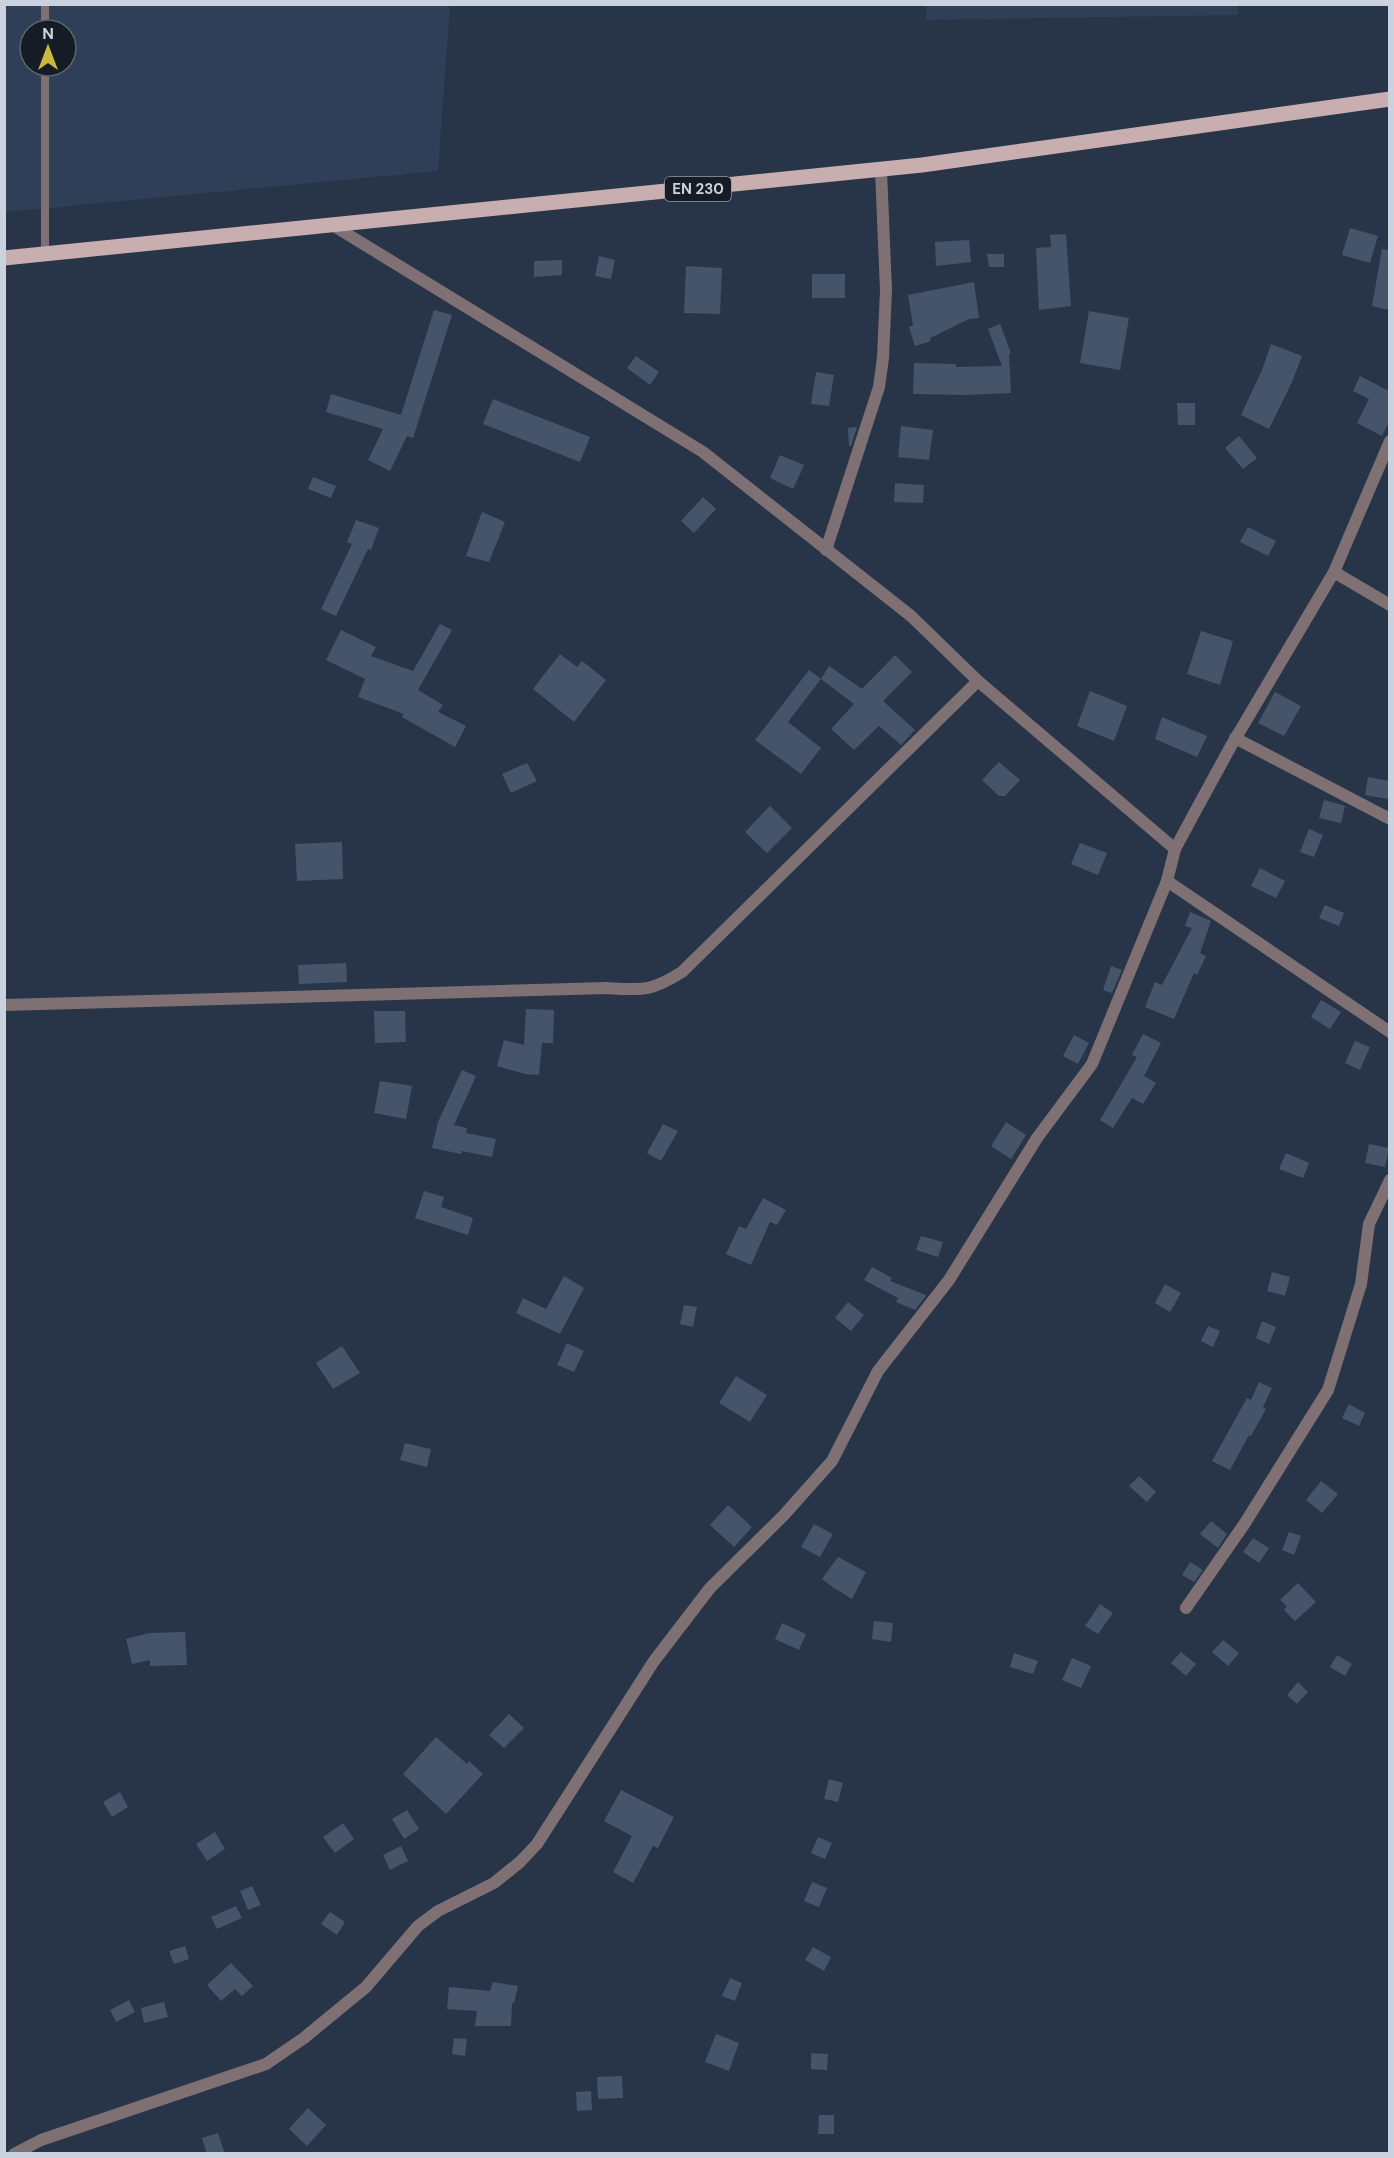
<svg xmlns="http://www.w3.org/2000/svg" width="1394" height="2158" font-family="'DM Sans',sans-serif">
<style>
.built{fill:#2e3f57;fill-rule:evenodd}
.building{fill:#465469}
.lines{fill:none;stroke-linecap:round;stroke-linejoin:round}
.service{stroke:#7f7173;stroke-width:8}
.minor{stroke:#7f7173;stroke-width:12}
.primary{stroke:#c9aeb0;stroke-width:15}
.labels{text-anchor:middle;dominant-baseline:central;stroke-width:4.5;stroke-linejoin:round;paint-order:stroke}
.shield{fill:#161c25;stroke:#939ba6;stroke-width:1.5}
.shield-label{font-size:15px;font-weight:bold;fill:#c9d2de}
</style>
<rect width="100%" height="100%" fill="#283548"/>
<g class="built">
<path d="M5,5H450L438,171L5,212ZM30,30H66V66H30Z"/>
<polygon points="1238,5 1238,15 926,20 926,4"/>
</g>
<g class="building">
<polygon points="1350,228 1378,236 1370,263 1342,255"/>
<polygon points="1066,234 1071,306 1039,310 1036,248 1051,247 1050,235"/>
<polygon points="969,240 971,262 936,266 935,242"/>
<polygon points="1382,249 1389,250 1389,310 1372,306"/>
<polygon points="987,254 1004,254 1004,267 989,267"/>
<polygon points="599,256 615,260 611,279 595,276"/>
<polygon points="562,260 562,275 534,277 534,261"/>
<polygon points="686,266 722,268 720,314 684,313"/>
<rect x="812" y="274" width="33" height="24"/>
<polygon points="974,282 979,318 969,319 930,338 931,341 915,346 909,327 913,325 908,295"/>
<polygon points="434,310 452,315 413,438 407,436 390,471 368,460 383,429 326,412 331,394 401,415"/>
<polygon points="1089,311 1129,318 1120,370 1080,363"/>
<polygon points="1000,324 1011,353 1009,354 1011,393 965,395 913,394 914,363 956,364 956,367 1002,366 988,329"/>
<polygon points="1271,344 1302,356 1292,382 1269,429 1241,415 1262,370"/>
<polygon points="636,356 659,372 650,385 627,368"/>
<polygon points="816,372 834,375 829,406 811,404"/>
<polygon points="1360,376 1389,391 1389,422 1382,436 1357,423 1369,399 1353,391"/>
<polygon points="493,399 590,437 580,462 483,424"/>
<polygon points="1177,403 1195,403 1195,425 1178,425"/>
<polygon points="901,426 933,430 929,460 898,457"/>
<polygon points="857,427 851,446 849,446 848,428"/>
<polygon points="1239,436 1257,458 1243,469 1225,448"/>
<polygon points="780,455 804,465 793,489 770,478"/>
<polygon points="313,477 336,486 331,498 308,489"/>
<polygon points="895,483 924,485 923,503 894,502"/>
<polygon points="703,497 716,509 694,533 681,521"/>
<polygon points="482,512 505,522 489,562 466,556"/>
<polygon points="356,520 379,528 371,550 368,549 336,616 321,609 352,544 347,542"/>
<polygon points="1248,527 1276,541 1268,556 1240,542"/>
<polygon points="440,624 452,630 418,690 443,705 438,712 466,726 455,747 402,717 404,714 358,697 365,679 326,660 341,630 376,647 371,656 413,671"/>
<polygon points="1201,631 1233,641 1220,685 1187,674"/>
<polygon points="560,654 577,667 582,661 606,680 574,722 533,689"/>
<polygon points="895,655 912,672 883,701 915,730 901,745 879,726 854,750 831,729 854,704 821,679 829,666 862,689"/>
<polygon points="809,670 821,679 788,722 821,748 801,774 755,740"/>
<polygon points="1090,691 1127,706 1114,741 1077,726"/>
<polygon points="1275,692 1301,706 1284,736 1258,723"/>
<polygon points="1162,717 1207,736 1197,757 1155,739"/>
<polygon points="999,762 1020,780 1005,796 999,796 982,780"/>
<polygon points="527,763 537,781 511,793 502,774"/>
<polygon points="1368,777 1389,781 1388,799 1365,795"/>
<polygon points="1324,800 1345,806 1341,823 1319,818"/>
<polygon points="770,806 792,828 767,853 745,832"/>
<polygon points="1309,829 1323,835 1314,857 1300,852"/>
<polygon points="342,842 343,879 297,881 295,844"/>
<polygon points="1080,843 1107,853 1098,875 1071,864"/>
<polygon points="1260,868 1285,881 1276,898 1251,886"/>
<polygon points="1325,905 1344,913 1339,926 1319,918"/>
<polygon points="1190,912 1211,921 1200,953 1206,956 1197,975 1194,973 1174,1019 1145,1007 1155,982 1162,985 1192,928 1185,926"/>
<polygon points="346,963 347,982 299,984 298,965"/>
<polygon points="1111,966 1122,970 1112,993 1103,990"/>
<polygon points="1321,1000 1341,1012 1330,1029 1311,1017"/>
<polygon points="526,1009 554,1010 553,1043 542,1043 539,1075 525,1074 497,1066 504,1040 524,1045"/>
<polygon points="374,1011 405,1011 406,1042 375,1043"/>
<polygon points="1143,1034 1161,1043 1144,1076 1156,1083 1143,1104 1132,1098 1113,1128 1100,1120 1137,1057 1132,1055"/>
<polygon points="1074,1035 1089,1043 1078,1064 1063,1056"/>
<polygon points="1355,1041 1370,1047 1360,1070 1345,1063"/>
<polygon points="462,1070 476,1076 454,1125 467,1128 466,1133 496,1139 492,1157 462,1151 461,1154 432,1148 438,1122"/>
<polygon points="380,1081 412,1086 406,1119 374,1113"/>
<polygon points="1006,1122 1026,1135 1011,1159 991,1146"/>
<polygon points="663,1124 678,1131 661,1161 647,1153"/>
<polygon points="1369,1144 1389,1148 1385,1167 1365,1163"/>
<polygon points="1286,1153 1309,1163 1303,1178 1279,1169"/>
<polygon points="424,1191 444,1197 441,1207 473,1218 468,1235 415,1218"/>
<polygon points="763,1198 786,1210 777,1225 770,1222 751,1265 726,1254 739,1226 746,1229"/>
<polygon points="921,1236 943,1242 938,1257 916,1250"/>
<polygon points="872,1267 892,1278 890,1281 926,1295 925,1297 915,1310 896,1302 898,1298 864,1280"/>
<polygon points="1272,1272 1290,1277 1285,1296 1267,1291"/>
<polygon points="564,1276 584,1288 560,1334 516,1313 523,1298 546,1309"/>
<polygon points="1165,1284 1181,1293 1170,1312 1155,1303"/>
<polygon points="848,1302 864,1315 851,1331 835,1318"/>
<polygon points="684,1305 697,1307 693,1327 680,1324"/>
<polygon points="1262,1321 1276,1327 1269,1344 1256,1338"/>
<polygon points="1208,1326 1220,1331 1213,1347 1201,1341"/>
<polygon points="567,1343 584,1351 574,1372 557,1365"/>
<polygon points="342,1346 360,1373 333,1389 316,1363"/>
<polygon points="736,1376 767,1395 750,1422 719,1403"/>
<polygon points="1259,1382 1272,1388 1263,1407 1266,1409 1251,1436 1249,1435 1230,1470 1212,1461 1247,1398 1251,1400"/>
<polygon points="1349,1404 1365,1413 1359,1426 1342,1418"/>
<polygon points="405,1443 431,1449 427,1467 400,1460"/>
<polygon points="1139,1476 1156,1492 1147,1502 1129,1486"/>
<polygon points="1321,1481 1338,1494 1322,1513 1306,1500"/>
<polygon points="728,1505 752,1527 734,1547 710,1525"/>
<polygon points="1211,1521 1227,1534 1218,1548 1200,1534"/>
<polygon points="814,1524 833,1534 820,1557 801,1547"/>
<polygon points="1289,1532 1301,1536 1294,1555 1282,1550"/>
<polygon points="1253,1538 1269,1548 1259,1563 1243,1552"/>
<polygon points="838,1557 866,1572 852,1599 834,1588 822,1579"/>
<polygon points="1190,1562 1203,1570 1194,1582 1182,1575"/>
<polygon points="1298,1583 1316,1602 1295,1621 1284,1610 1287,1606 1280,1600"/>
<polygon points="1100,1604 1113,1613 1098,1634 1085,1626"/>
<polygon points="874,1621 893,1623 891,1642 872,1639"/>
<polygon points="782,1623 806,1634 799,1650 775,1639"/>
<polygon points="185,1632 187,1665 150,1666 150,1660 132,1664 126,1639 149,1633"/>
<polygon points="1223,1640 1239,1653 1228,1666 1212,1652"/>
<polygon points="1181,1652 1196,1664 1186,1676 1171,1663"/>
<polygon points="1014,1653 1038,1661 1033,1674 1010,1667"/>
<polygon points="1337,1655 1352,1664 1345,1676 1330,1667"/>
<polygon points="1072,1658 1091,1666 1081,1688 1062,1680"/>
<polygon points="1298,1682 1308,1692 1297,1704 1287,1695"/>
<polygon points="509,1714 524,1728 504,1748 489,1735"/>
<polygon points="436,1737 467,1764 469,1761 483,1774 446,1814 403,1774"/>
<polygon points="829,1779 843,1783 838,1802 824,1799"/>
<polygon points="621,1790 674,1817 658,1848 653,1846 633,1883 613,1872 632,1836 604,1821"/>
<polygon points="120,1792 128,1807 112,1817 103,1802"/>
<polygon points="407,1810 419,1829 404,1839 392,1819"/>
<polygon points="343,1823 354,1839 335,1853 323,1837"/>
<polygon points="215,1832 225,1849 207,1861 196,1844"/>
<polygon points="818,1837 832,1843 825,1859 811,1853"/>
<polygon points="401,1846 408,1861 390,1870 383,1855"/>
<polygon points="812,1882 827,1888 819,1907 804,1901"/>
<polygon points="252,1886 261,1905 248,1910 240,1891"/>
<polygon points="236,1906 242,1918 217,1929 211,1917"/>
<polygon points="330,1912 345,1922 337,1935 321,1924"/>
<polygon points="185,1946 189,1959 174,1964 169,1951"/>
<polygon points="813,1947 831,1957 824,1971 805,1960"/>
<polygon points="231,1963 253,1986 242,1996 235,1989 221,2001 207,1985"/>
<polygon points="730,1978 742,1983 735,2001 722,1996"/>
<polygon points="493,1982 518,1986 514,2003 512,2003 511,2026 475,2026 477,2011 447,2009 449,1987 490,1991"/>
<polygon points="129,2000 135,2012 116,2022 110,2010"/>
<polygon points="164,2002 168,2017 144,2023 141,2008"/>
<polygon points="716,2034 739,2043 729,2071 705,2062"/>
<polygon points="454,2038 467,2039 465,2056 452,2054"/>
<polygon points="811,2053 828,2054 827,2070 811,2069"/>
<polygon points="622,2076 623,2098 598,2099 597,2077"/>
<polygon points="591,2091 592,2110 577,2111 576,2092"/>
<polygon points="308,2108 326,2125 307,2146 289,2129"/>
<polygon points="819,2115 834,2115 834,2134 818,2134"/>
<polygon points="218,2133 225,2154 207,2154 202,2138"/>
</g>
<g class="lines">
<g class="service">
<polyline points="45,4 45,30"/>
<polyline points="45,66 45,253"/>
</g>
<g class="minor">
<polyline points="334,226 703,452 911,616 978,681 1175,849"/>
<polyline points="826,550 879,387 883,358 886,290 881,170"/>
<polyline points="1334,572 1390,605"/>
<polyline points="1235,738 1390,819"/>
<polyline points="1167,881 1390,1032"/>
<path d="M4,1005L606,988C643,990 650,992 682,972L978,681"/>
<polyline points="1186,1608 1245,1523 1328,1390 1361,1284 1369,1224 1390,1180"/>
<polyline points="14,2154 41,2140 266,2064 304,2038 366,1987 418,1926 438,1911 494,1883 520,1862 537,1844 654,1661 710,1588 784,1515 832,1461 878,1371 949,1280 1037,1138 1092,1064 1167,881 1175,849 1196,810 1231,746 1334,572 1390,441"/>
</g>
<polyline class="primary" points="4,258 922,165 1390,99"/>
</g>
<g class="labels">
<rect class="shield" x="665" y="177" width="66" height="24" rx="4.5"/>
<g class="shield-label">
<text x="698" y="189">EN 230</text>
</g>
</g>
<rect width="1394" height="2158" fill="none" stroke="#c9d2de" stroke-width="12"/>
<g transform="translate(48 48)"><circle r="28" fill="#161c25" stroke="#5e656f" stroke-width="1.5"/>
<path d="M0-4.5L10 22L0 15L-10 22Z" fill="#c8bb3b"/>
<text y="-9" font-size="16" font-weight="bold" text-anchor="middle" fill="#c9d2de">N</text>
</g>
</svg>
